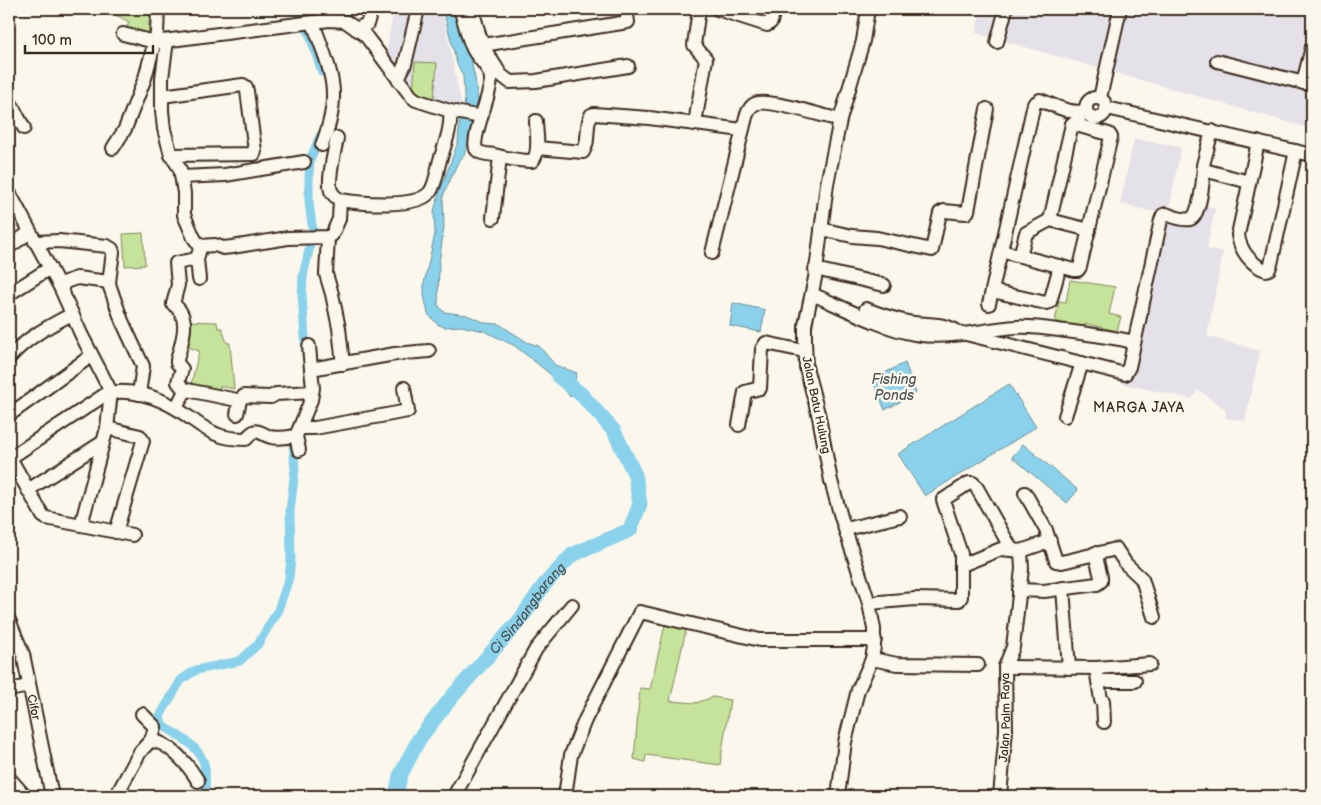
<svg xmlns="http://www.w3.org/2000/svg" width="1321" height="805" font-family="'Balsamiq Sans',sans-serif">
<style>
.built{fill:#e4e1e8}
.green{fill:#c6e39b;stroke:#80865c}
.water{fill:#8ad2eb;stroke:#6a8f99}
.lines{fill:none;stroke-linecap:round;stroke-linejoin:round}
.canal{stroke:#8ad2eb;stroke-width:9}
.river{stroke:#8ad2eb;stroke-width:15}
.minor-casing{stroke:#3b2a1e;stroke-width:16}
.minor{stroke:#fbf7ec;stroke-width:12}
.labels{text-anchor:middle;dominant-baseline:central;stroke-width:5;stroke-linejoin:round;paint-order:stroke}
.street-label{font-size:12px;fill:#3b2a1e;stroke:#fbf7ec}
.water-label{font-size:14px;font-style:italic;fill:#4f5451;stroke:#fbf7ec}
.neighbourhood-label{font-size:14px;letter-spacing:1px;fill:#3b2a1e;stroke:#fbf7ec}
</style>
<rect width="100%" height="100%" fill="#fbf7ec"/>
<filter id="ink" filterUnits="userSpaceOnUse"><feTurbulence type="fractalNoise" baseFrequency=".02" numOctaves="2"/><feDisplacementMap in="SourceGraphic" scale="10" xChannelSelector="R" yChannelSelector="G"/><feConvolveMatrix kernelMatrix="1 2 1 2 8 2 1 2 1" color-interpolation-filters="sRGB"/></filter>
<g filter="url(#ink)">
<g class="built">
<polygon points="394,9 442,9 463,112 412,95 385,59"/>
<polygon points="981,9 1312,9 1312,129 976,33"/>
<polygon points="1134,139 1181,147 1169,210 1190,214 1197,201 1215,209 1207,249 1223,252 1207,336 1260,351 1245,421 1226,418 1225,409 1198,390 1192,399 1123,384 1160,213 1120,204"/>
</g>
<g class="green">
<polygon points="105,9 155,9 156,19 149,21 148,37 125,32 129,22"/>
<polygon points="415,62 437,63 434,99 413,93"/>
<polygon points="143,233 145,265 125,266 123,234"/>
<polygon points="1070,280 1115,287 1109,314 1121,317 1117,331 1087,324 1078,327 1055,321 1059,301 1066,302"/>
<polygon points="186,321 217,322 218,328 222,328 227,343 230,343 234,389 220,386 218,392 191,385 199,351 178,343"/>
<polygon points="665,625 686,630 670,701 696,703 713,697 730,700 720,765 646,755 645,762 634,759 640,688 650,689"/>
</g>
<g class="water">
<polygon points="443,9 459,9 475,78 479,109 465,111 463,76 457,64"/>
<polygon points="472,119 468,144 464,155 457,164 443,196 444,227 439,263 438,305 444,312 467,315 486,323 499,324 527,342 539,346 555,365 577,373 570,397 559,381 515,346 484,331 461,326 444,327 437,324 428,314 424,295 424,283 435,234 434,211 439,194 458,142 460,120"/>
<polygon points="733,303 765,310 761,332 730,326"/>
<polygon points="905,363 916,393 885,410 872,379"/>
<polygon points="1009,384 1036,427 925,496 898,454"/>
<polygon points="1023,444 1078,490 1067,503 1012,457"/>
</g>
<g class="lines">
<g class="canal">
<polyline points="294,9 301,20"/>
<polyline points="307,27 322,72"/>
<polyline points="306,352 302,295 303,276 313,233 309,202 309,176 310,160 320,136"/>
<path d="M205,796C205,787 206,777 205,768C202,747 179,736 162,725L160,716L181,680L196,670L240,661L258,644L278,610L289,578L291,558L290,511L295,470L293,442"/>
</g>
<path class="river" id="s1" d="M396,796L400,776L419,739L451,698L520,620L544,585L572,555L630,530L640,504L635,475L614,431L581,394L558,376"/>
<g class="minor-casing">
<g id="minor">
<path d="M460,9C465,22 467,37 473,49C478,59 489,66 491,78C492,92 471,137 476,149C479,154 489,154 494,155C505,158 520,161 532,161C541,153 536,132 536,121"/>
<polyline points="472,9 480,37 487,53 501,75 510,82 536,81 628,66"/>
<polyline points="717,9 767,25 771,22 774,9"/>
<path d="M313,23C331,73 343,92 322,145"/>
<polyline points="356,29 367,24 372,9"/>
<polyline points="123,34 155,42 329,20 345,21 365,35 411,96 416,100 450,111 481,117"/>
<polyline points="167,41 162,78 162,111 164,129 171,155 180,169 184,193 184,215 194,238 200,246 215,245 223,248 232,247 288,238 328,237 332,235 339,219 340,200"/>
<polyline points="997,42 1006,9"/>
<polyline points="483,45 628,22 626,9"/>
<polyline points="1217,61 1312,85"/>
<polyline points="398,79 405,64 418,9"/>
<polyline points="1303,83 1312,47"/>
<polyline points="162,96 243,85 246,87 247,91 255,151 254,154 171,155"/>
<circle cx="1096" cy="108" r="10"/>
<polyline points="1100,98 1120,9"/>
<polyline points="9,100 24,128"/>
<polyline points="1107,108 1312,155"/>
<polyline points="695,123 706,59 694,45 699,9"/>
<polyline points="1212,131 1203,165 1204,170 1249,182"/>
<path d="M337,138C335,150 327,180 331,191C333,195 337,198 340,200C358,203 417,209 430,192C436,184 437,170 440,160C445,144 452,127 450,111"/>
<path d="M1258,142L1238,235C1240,250 1251,265 1266,270L1269,269L1271,264L1296,151"/>
<polyline points="113,148 125,129 145,78 157,33 158,9"/>
<path d="M537,148L583,152C590,142 585,126 591,115L594,114L649,118L742,130"/>
<polyline points="182,177 225,175 304,162"/>
<polyline points="9,192 61,289 81,334 111,392 107,428 81,525"/>
<polyline points="493,218 500,157"/>
<polyline points="1050,220 1072,124 1079,121"/>
<polyline points="821,229 852,236 877,238 932,250 940,213 944,211 966,213 968,211 987,109"/>
<polyline points="328,237 326,274 332,294 339,328 343,364"/>
<polyline points="35,242 59,241 107,246 112,249 113,252 109,282 110,287 122,321 143,366 139,394"/>
<polyline points="9,247 30,232"/>
<polyline points="1001,251 1074,270 1078,270 1080,267 1111,137 1109,134 1072,124"/>
<polyline points="199,252 197,259 199,279"/>
<path d="M712,253L746,117C748,111 751,104 758,103C773,100 823,116 840,120"/>
<polyline points="1020,256 1026,233 1050,220 1089,230"/>
<polyline points="815,269 884,285"/>
<polyline points="61,289 65,282 77,278 109,282"/>
<polyline points="992,291 1046,303 1050,302 1060,266"/>
<polyline points="9,294 50,268"/>
<path d="M812,294C842,307 884,329 915,334C950,340 982,329 1017,327C1033,326 1050,329 1066,331C1089,334 1112,337 1134,342"/>
<path d="M989,304L1034,104L1040,100C1053,105 1073,116 1086,110"/>
<path d="M866,309C879,314 894,319 908,322C923,325 947,322 959,333"/>
<path d="M966,334L1125,374L1129,367L1161,220L1163,215L1166,214C1172,216 1183,221 1190,219C1200,217 1203,180 1204,170"/>
<polyline points="309,346 311,369"/>
<path d="M9,358C26,338 49,326 72,314"/>
<path d="M185,391L178,382L182,369L177,363V360C182,341 192,317 173,304L178,285L176,263L197,259"/>
<polyline points="176,408 185,391 187,390 237,400 240,400 244,396 271,397 276,394 312,392"/>
<polyline points="237,414 240,400"/>
<polyline points="9,415 91,356"/>
<polyline points="1065,416 1082,363"/>
<polyline points="739,425 745,392 760,388 762,349 766,343 804,351"/>
<polyline points="107,428 140,436 143,441 116,532"/>
<polyline points="300,428 315,428 408,411 404,388"/>
<polyline points="299,450 296,436 311,400 313,388 311,369 395,354 429,351"/>
<polyline points="9,456 43,516 46,518 132,535"/>
<path d="M10,458L106,394C128,387 158,397 177,409C190,417 201,428 216,434C225,438 236,439 246,439C258,425 257,433 271,437C279,439 289,437 296,436"/>
<polyline points="28,490 103,442"/>
<polyline points="1025,493 1046,530 1056,561 1062,562 1116,549 1126,564 1142,579 1154,617"/>
<polyline points="846,529 900,516"/>
<polyline points="962,565 1001,549 1021,551 1050,541"/>
<polyline points="1063,588 1069,668"/>
<polyline points="1019,590 1044,591 1097,584 1101,581 1101,577 1095,553"/>
<polyline points="869,603 915,599 959,600 961,597 961,554 943,500 969,483 973,483 977,488 1012,550"/>
<path id="s2" d="M9,620L23,654L52,796"/>
<polyline points="872,659 897,664 978,665"/>
<polyline points="1005,667 1096,668 1150,664"/>
<polyline points="1096,668 1101,700 1103,701 1104,722"/>
<polyline points="1098,681 1135,681"/>
<polyline points="9,690 29,686"/>
<polyline points="142,714 155,727 151,741"/>
<polyline points="9,778 25,796"/>
<path d="M116,796L140,752L150,741C168,740 190,767 198,781"/>
<polyline points="454,796 536,649 572,605"/>
<polyline points="565,796 571,755 585,720 640,612 760,640 875,640"/>
<polyline points="838,796 845,742 858,690 872,659 874,647 874,629 869,603 841,517 831,481 819,417 806,367 805,340 805,325 815,278 827,184 840,120 863,41 868,9"/>
<path id="s3" d="M1000,796L1006,730L1005,667L1013,647L1022,569L1021,551"/>
</g>
</g>
<use href="#minor" class="minor"/>
</g>
</g>
<g class="labels">
<g class="street-label">
<text transform="translate(816 405) rotate(78)">Jalan Batu Hulung</text>
<text stroke="none"><textPath href="#s2" startOffset="91">Cifor</textPath></text>
<text stroke="none"><textPath href="#s3" startOffset="79">Jalan Palm Raya</textPath></text>
</g>
<g class="water-label">
<text x="894" y="379">Fishing<tspan x="894" dy="16">Ponds</tspan></text>
<text stroke="none"><textPath href="#s1" startOffset="232">Ci Sindangbarang</textPath></text>
</g>
<g class="neighbourhood-label">
<text x="1139" y="407">MARGA JAYA</text>
</g>
</g>
<rect width="1321" height="805" fill="none" stroke="#fbf7ec" stroke-width="30"/>
<rect x="15" y="15" width="1291" height="775" fill="none" stroke="#3b2a1e" stroke-width="2" filter="url(#ink)"/>
<path d="M25 45v8h128v-8" fill="none" stroke="#3b2a1e" stroke-width="2.5"/>
<text x="32" y="45" font-size="15" fill="#3b2a1e" stroke="#fbf7ec" stroke-width="4" paint-order="stroke">100 m</text>
</svg>
